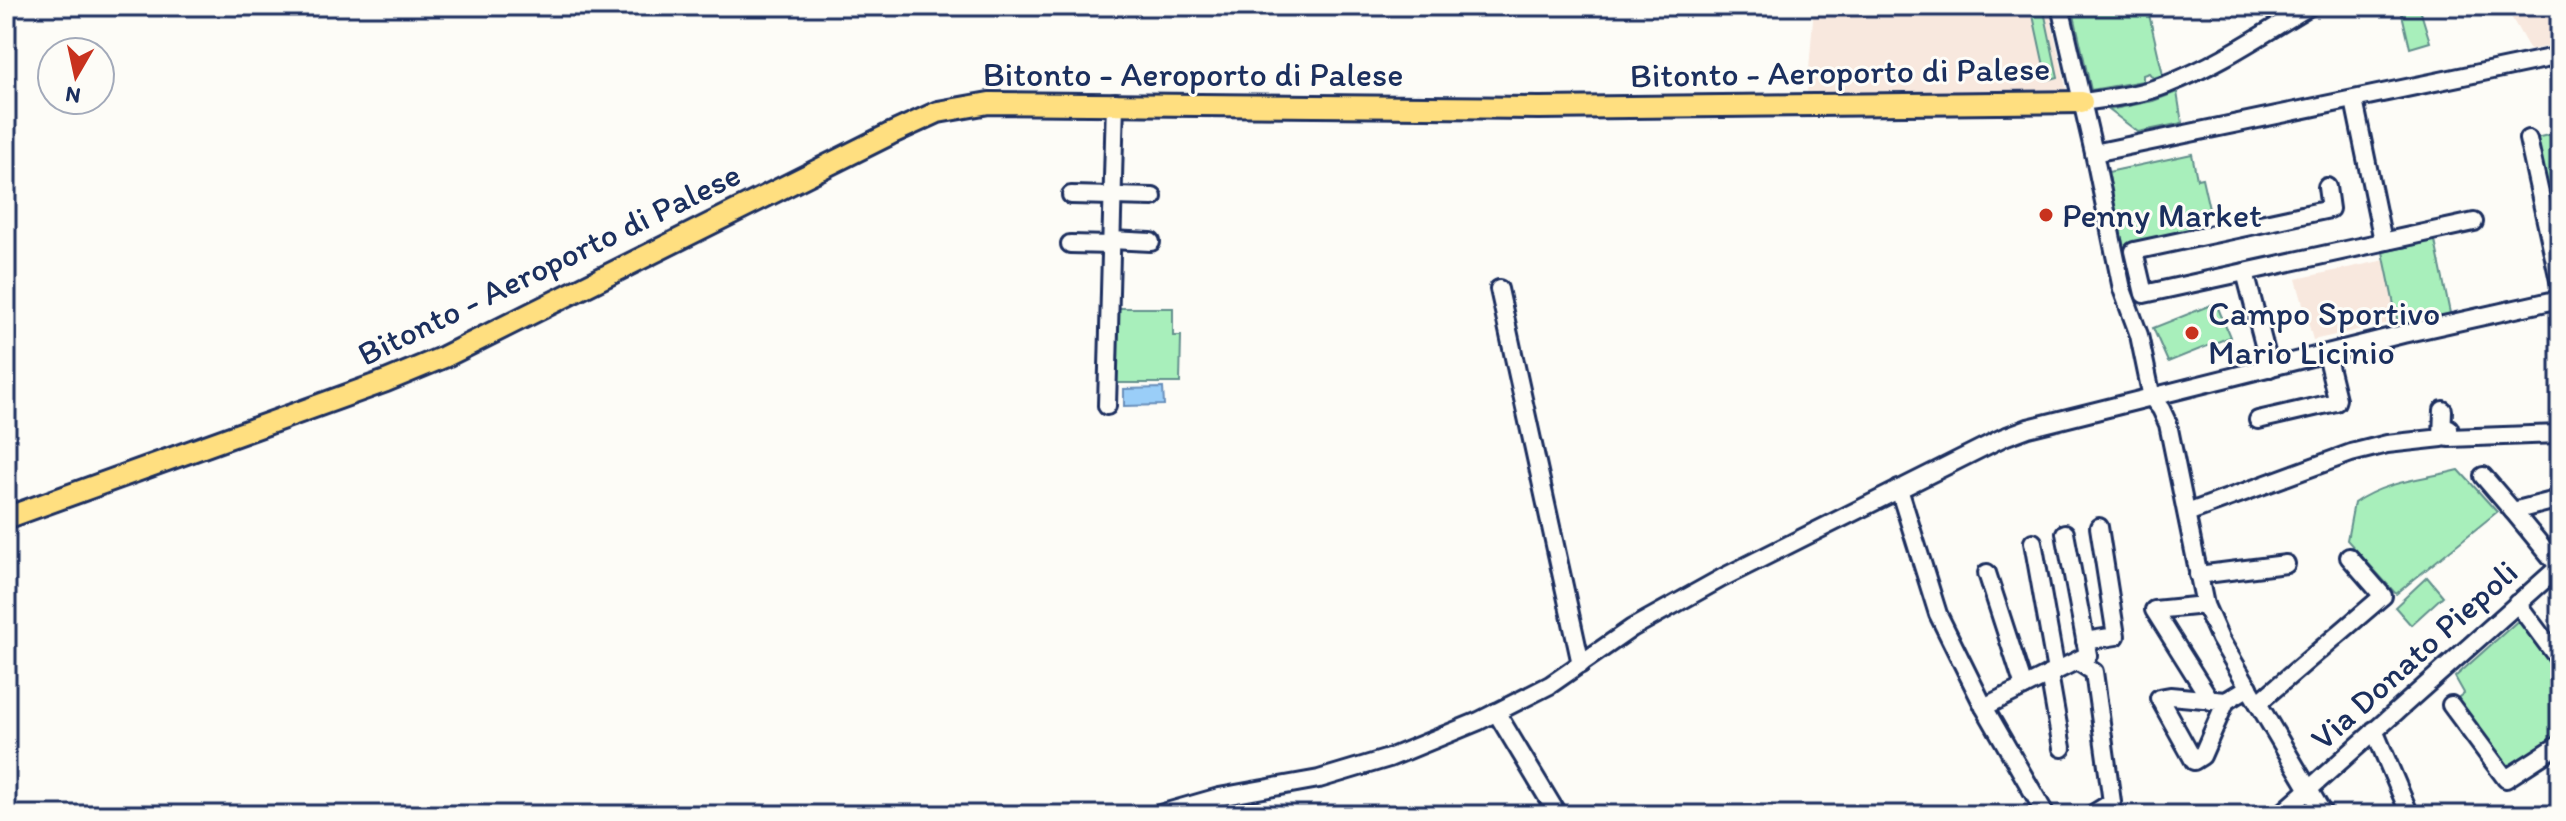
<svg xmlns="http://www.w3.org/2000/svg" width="2566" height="821" font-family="Itim,sans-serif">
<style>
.built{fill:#f8e8de}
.green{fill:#a8efbb;stroke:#628f8c;stroke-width:2}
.water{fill:#9acef8;stroke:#678eba;stroke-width:2}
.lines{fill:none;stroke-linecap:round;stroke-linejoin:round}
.minor-casing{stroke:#1b2f5e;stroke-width:22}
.major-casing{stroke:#1b2f5e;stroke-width:26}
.minor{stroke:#fdfcf7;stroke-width:16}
.major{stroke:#ffdf80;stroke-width:20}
.poi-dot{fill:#c8321e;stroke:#fdfcf7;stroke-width:3}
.labels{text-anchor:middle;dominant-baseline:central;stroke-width:6;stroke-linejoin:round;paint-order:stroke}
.street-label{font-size:34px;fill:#1b2f5e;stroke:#fdfcf7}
.poi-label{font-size:34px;fill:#1b2f5e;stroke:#fdfcf7;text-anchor:start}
</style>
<rect width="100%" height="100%" fill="#fdfcf7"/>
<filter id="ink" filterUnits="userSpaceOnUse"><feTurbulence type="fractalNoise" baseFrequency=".0125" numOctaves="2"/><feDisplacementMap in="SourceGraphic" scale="16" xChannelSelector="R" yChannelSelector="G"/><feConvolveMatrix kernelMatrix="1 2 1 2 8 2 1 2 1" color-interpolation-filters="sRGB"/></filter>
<g filter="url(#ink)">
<g class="built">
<polygon points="1814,6 2048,6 2067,92 1807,95"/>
<polygon points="2505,6 2560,6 2560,44 2530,50"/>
<polygon points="2385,260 2398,321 2313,340 2296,279"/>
</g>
<g class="green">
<polygon points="2031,6 2043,6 2058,77 2047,80"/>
<polygon points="2072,6 2147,6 2163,75 2153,78 2149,73 2143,75 2143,81 2091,90"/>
<polygon points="2414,6 2419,6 2430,42 2410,48 2401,10"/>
<polygon points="2177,92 2182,123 2138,132 2109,110 2153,101"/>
<polygon points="2560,132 2560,247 2536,138"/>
<polygon points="2192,154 2197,179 2202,178 2209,209 2193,212 2198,232 2124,248 2108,172"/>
<polygon points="2435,241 2451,318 2399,329 2383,252"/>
<polygon points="2216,303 2230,337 2168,362 2153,328"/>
<polygon points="1117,308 1173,308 1173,336 1181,336 1180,383 1117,383"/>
<path d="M2459,470L2497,512L2396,594L2347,540L2354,503C2385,481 2423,479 2459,470Z"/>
<polygon points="2427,577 2443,596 2411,625 2395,607"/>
<polygon points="2521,618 2560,670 2560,738 2507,772 2454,701 2464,693 2455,677"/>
</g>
<polygon class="water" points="1163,388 1164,405 1124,406 1124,389"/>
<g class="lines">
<g class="minor-casing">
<g id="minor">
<polyline points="2060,6 2094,153 2560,56"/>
<polyline points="2354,100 2383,241"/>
<path d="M2082,102C2111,98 2141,95 2168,84C2218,65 2264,33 2310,6"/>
<polyline points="2528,139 2560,285"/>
<polyline points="2094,153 2122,289 2139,335 2152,398 2161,409 2168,424 2205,605 2220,639 2324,815"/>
<polyline points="2327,187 2330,209 2134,251 2144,294 2474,222"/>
<polyline points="1071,195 1153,197"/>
<polyline points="1111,240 1151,242"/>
<polyline points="1070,244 1111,245"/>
<polyline points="2245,272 2270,368"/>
<polyline points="1499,289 1581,664"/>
<polyline points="1107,406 1115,102"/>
<polyline points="2258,420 2336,402 2337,399 2326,354"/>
<polyline points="2449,428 2449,438 2560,434"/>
<polyline points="2483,476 2513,511"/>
<polyline points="1899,489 1938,614 1984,707 2046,815"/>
<polyline points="2187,513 2351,453 2387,444 2442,438 2443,410"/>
<polyline points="2033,542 2056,671"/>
<polyline points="2559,567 2513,511 2560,499"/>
<polyline points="1987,573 2024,687"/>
<polyline points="2198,575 2286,564"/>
<polyline points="2517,603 2560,661"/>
<polyline points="2205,605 2154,610 2211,701"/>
<polyline points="2085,641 2116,636 2099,527"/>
<polyline points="2077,661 2094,672 2112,802 2091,815"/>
<polyline points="2049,674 2062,748"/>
<polyline points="2226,701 2202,756 2194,761 2159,698 2170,696 2226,701 2249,687"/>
<polyline points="2258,703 2383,596 2349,557"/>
<polyline points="2451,705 2506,779 2560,744"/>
<polyline points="1984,707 2088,655 2065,533"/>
<polyline points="1496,712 1558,815"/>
<polyline points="2374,730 2410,815"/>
<polyline points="1156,815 1219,797 1319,779 1389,758 1479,721 1550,685 1632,628 1722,578 2004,437 2028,428 2403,334 2560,299"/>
<polyline points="2280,815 2560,566"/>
</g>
</g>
<g class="major-casing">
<polyline id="major" points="6,518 386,381 444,357 890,134 938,112 989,103 1539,108 2082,102"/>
</g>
<use href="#minor" class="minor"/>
<use href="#major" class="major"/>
</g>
</g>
<g class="poi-dot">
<circle cx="2046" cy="215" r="8"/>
<circle cx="2192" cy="333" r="8"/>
</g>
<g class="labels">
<g class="street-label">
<text transform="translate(1840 72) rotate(-1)">Bitonto - Aeroporto di Palese</text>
<text x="1193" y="74">Bitonto - Aeroporto di Palese</text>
<text transform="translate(549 264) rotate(-26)">Bitonto - Aeroporto di Palese</text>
<text transform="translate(2414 655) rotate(-42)">Via Donato Piepoli</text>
</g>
<g class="poi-label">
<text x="2062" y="215">Penny Market</text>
<text x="2208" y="313">Campo Sportivo<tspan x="2208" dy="39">Mario Licinio</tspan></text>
</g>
</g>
<rect width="2566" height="821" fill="none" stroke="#fdfcf7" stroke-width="32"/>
<rect x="16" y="16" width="2534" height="789" fill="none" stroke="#1b2f5e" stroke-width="3" filter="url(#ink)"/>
<g transform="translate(76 76) rotate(189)"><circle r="38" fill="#fdfcf7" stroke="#a3aaba" stroke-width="2"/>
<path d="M0-6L14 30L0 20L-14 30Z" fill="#c8321e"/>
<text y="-12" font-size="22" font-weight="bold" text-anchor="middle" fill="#1b2f5e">N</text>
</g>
</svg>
